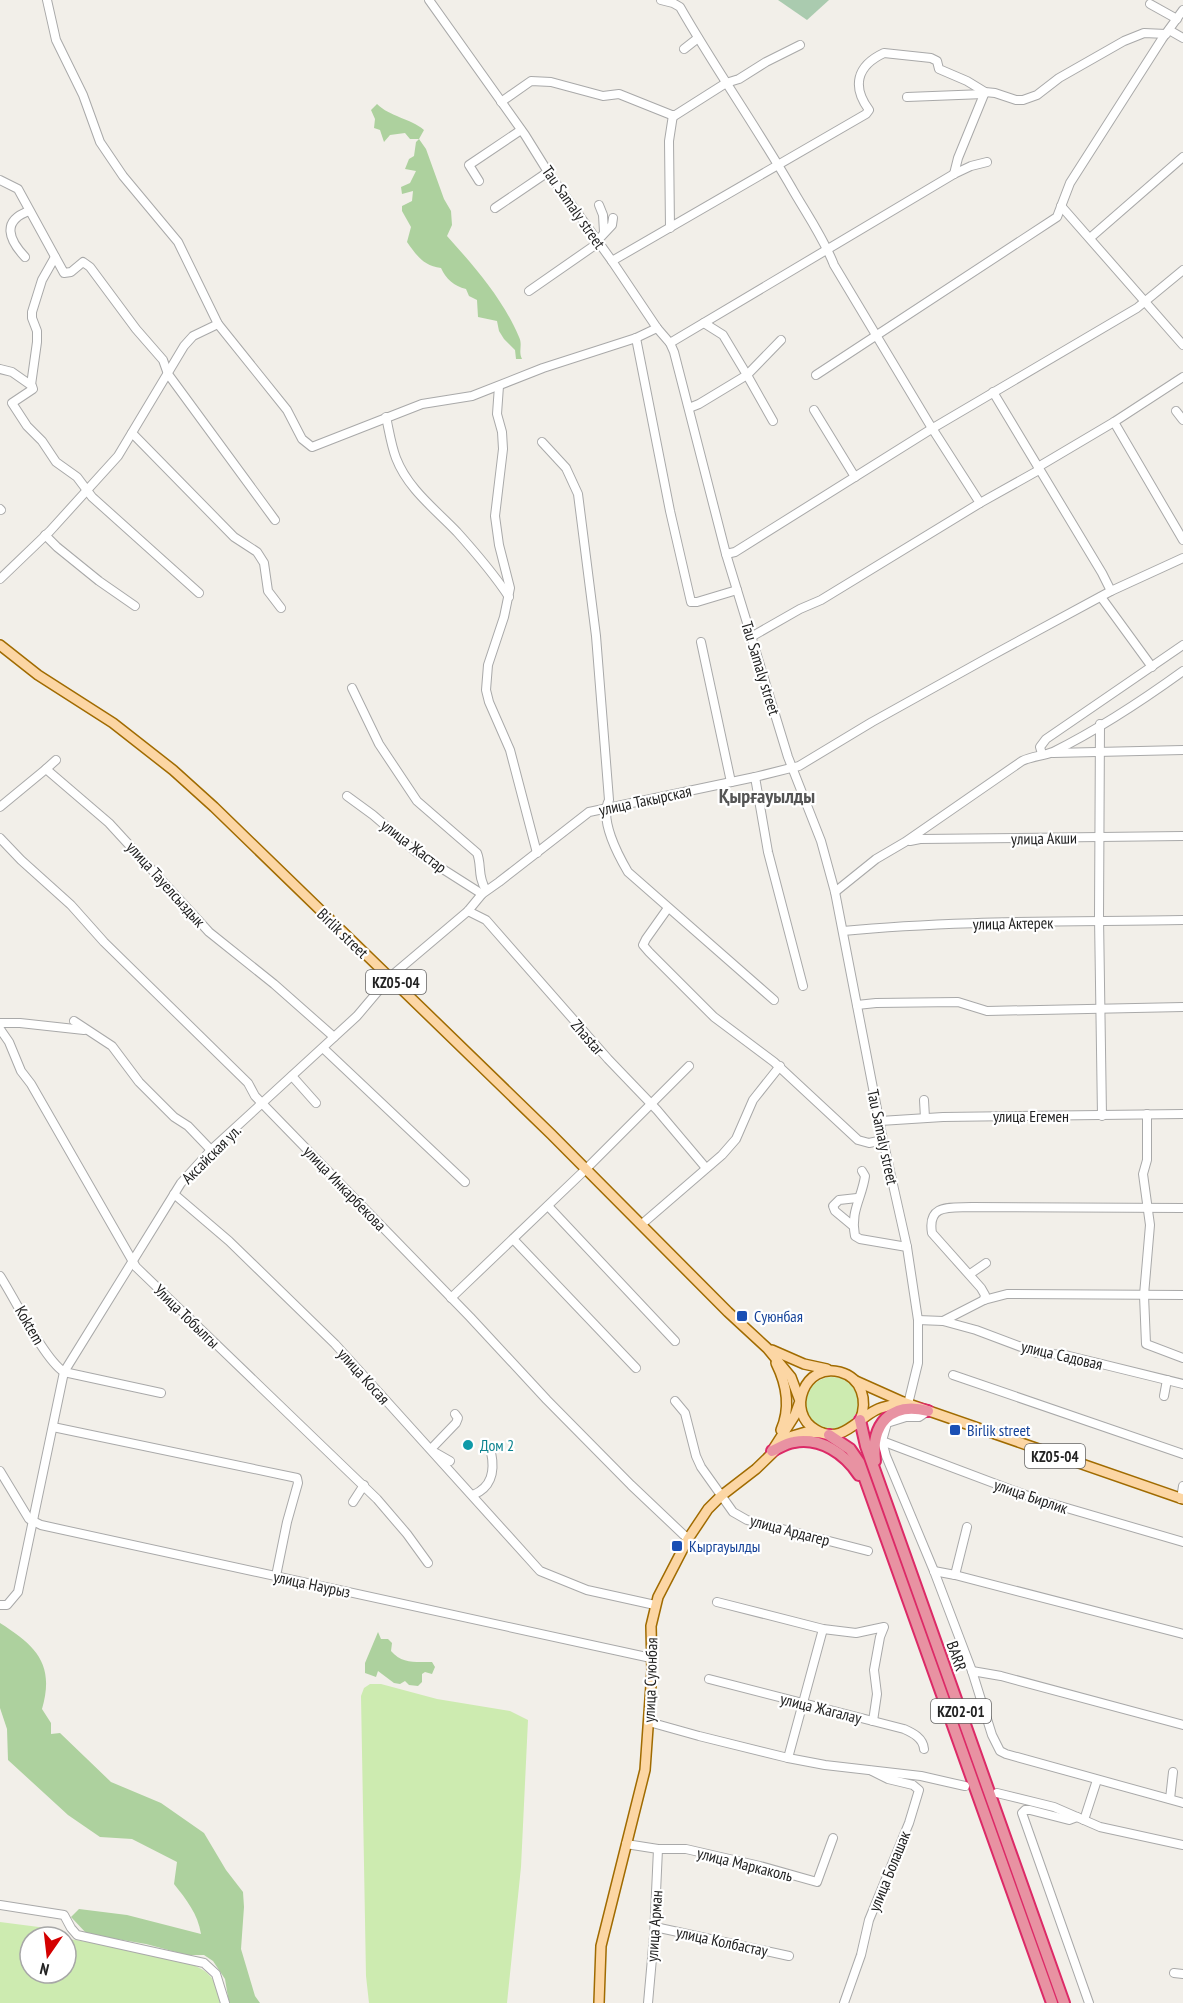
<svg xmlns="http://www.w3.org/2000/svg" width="1183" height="2003" font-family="'PT Sans Narrow',sans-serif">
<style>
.grass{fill:#cdebb0;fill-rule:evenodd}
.forest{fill:#add19e}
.cemetery{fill:#aacbaf}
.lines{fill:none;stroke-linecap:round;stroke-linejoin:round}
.minor-casing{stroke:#a9a9a9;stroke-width:10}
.major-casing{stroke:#a06b00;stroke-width:12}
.highway-casing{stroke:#dc2a67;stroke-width:14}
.minor{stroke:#fff;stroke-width:8}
.major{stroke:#fcd6a4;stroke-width:9}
.highway{stroke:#e892a2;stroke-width:10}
.transit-dot{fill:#1a4fb4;stroke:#fff;stroke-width:2}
.culture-dot{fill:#0f9aa8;stroke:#fff;stroke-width:2}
.labels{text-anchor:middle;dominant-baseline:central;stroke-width:4.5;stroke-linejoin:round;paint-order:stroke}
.shield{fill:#fff;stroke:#646464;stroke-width:1.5}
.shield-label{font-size:15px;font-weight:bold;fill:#222}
.street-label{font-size:16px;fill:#222;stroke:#fff}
.transit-label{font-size:16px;fill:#164399;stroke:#fff;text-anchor:start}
.culture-label{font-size:16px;fill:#0d838f;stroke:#fff;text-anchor:start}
.quarter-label{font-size:20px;font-weight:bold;fill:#555;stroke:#fff}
</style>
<rect width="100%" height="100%" fill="#f2efe9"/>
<g class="grass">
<circle cx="832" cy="1403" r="26"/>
<polygon points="370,1684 381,1684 437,1699 510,1711 528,1720 521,1867 507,2003 369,2003 366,1976 361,1696 364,1688"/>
<path d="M0,1922L62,1930L69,1939C98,1944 195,1954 211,1977C216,1983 219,1995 220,2003H0ZM30,1937H66V1973H30Z"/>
</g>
<g class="forest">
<path d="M377,104C390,117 410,118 424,130L419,139L426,149L444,199L451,211L452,225L447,236C474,266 503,299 519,337C523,345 518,351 522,359H516L515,350L504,339L499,331L497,321L478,317L477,300L469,296L466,289C454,286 446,279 441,268C424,266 417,256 407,242L411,227L402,211V206L412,201L413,191L402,194L401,187L410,183L416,171L405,169L409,159L414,156L416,142L419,139H410L405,133L390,135L384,142L380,130L374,128L375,119L371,110Z"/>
<path d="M0,1623C36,1646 55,1664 42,1709L51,1723V1734L60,1733L111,1782L161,1803L204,1833L226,1870L243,1892L244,1907L241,1949L255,1996L260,2003H229L225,1979L213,1961L204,1955H187L146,1944L87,1934L71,1917L79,1909L127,1915L201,1934C198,1914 186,1899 174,1884L177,1862L132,1839L100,1837L68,1815L8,1760L7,1729L0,1708Z"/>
<path d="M378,1632L381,1639H388L392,1643L391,1651C402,1664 416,1662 432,1662L435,1667L432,1674L425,1672L422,1674V1682L418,1686L409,1685L405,1681L400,1684L394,1683L378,1671L376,1677L365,1673V1663Z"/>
</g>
<polygon class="cemetery" points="778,0 829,0 807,20"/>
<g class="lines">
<g class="minor-casing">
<g id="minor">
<polyline points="47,0 56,40 83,95 100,142 123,176 178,242 218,324 287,410 302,439 312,447 422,404 472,396 543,368 636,338 657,328"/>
<polyline points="429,0 525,135 548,172 612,261 657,328 670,343 674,352 726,554 788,757 821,841 835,892 883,1140 907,1247 918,1320 918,1363 908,1404"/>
<path d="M661,0L673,3L680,7C716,70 758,129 794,192C808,216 824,239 834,265L930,425L980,503"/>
<polyline points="1150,4 1177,19"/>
<polyline points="1169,30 1183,38"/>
<polyline points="684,49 698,38"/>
<polyline points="907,97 984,94"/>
<polyline points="501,102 531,81 551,82 603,96 619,94 674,116 726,83 739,79 766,62 800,45"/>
<polyline points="954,174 958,158 985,92"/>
<polyline points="0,180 18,189 64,273 71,272 83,262 90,267 136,329 163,360 168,374 275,520"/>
<polyline points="479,181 469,165 521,130"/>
<polyline points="599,205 603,215 604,232"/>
<polyline points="1061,206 1183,345"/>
<polyline points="495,208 548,172"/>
<polyline points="670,228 669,141 673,115"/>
<polyline points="1090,238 1183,157"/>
<polyline points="597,241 612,225 613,218"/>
<path d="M25,257C9,240 1,221 29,211"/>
<path d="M612,261L866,114L869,110C852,87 856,66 884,53L931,58L937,61L939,69L967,81L985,92L995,93L1016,100H1023L1037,95L1059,78L1124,41L1144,33L1166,34"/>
<polyline points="529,291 598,243"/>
<polyline points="636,338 670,511 691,602 697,602 737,590"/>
<polyline points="670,343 954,174 971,166 987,162"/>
<polyline points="0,369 12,372 32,386 33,389 12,403 27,426 42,441 56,462 77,477 92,497 199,593"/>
<polyline points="816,375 1057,217 1070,183 1162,39 1183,10"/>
<polyline points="31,385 37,342 37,331 32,318 32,312 42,280 55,257"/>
<polyline points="499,386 497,414 502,432 503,449 495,516 499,545 510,588 504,617 488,665 486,690 489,702 510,750 537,853"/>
<polyline points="993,392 1102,573 1111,591"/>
<polyline points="689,408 699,404 747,375 723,335 704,323"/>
<polyline points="814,410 855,477"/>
<polyline points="1176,411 1183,420"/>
<path d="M386,417C389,430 391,445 396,458C408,489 435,509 457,532C475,552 494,574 509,597"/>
<polyline points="773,421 747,375 781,340"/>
<polyline points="1114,422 1183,540"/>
<polyline points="132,433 234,537 257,552 264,563 268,591 281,608"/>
<path d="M542,442L566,468L578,494L596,636L609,800C599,819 618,855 628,872L774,1000"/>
<polyline points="1038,467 1114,422 1183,377"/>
<polyline points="0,509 1,510"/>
<polyline points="45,535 57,547 99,581 135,606"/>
<polyline points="726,554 735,552 933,428 1137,308 1183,270"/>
<polyline points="0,579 50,531 118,456 184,346 193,336 218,324"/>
<polyline points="1101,597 1152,667"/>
<polyline points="751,637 800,609 821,600 980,503 1039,470"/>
<polyline points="701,642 731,782"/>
<path d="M352,688L379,744L417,801L477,853C482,865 477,876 486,890"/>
<polyline points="1100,724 1099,917 1102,1116"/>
<polyline points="1053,753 1183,750"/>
<polyline points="1042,754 1040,747 1046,739 1183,645"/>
<polyline points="46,769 56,760"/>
<polyline points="755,777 768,852 803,986"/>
<polyline points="347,796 373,815 416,852 482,894"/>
<polyline points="0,807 46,769 109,823 209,932 274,984 334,1037"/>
<polyline points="0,838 21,860 71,905 104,942 248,1083 255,1096 470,1317 547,1400 631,1485 688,1539"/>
<polyline points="910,841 920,839 1183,836"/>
<path d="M835,892L876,859L905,842L1022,761C1032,756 1043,756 1053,752C1097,730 1143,700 1183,671"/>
<polyline points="668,908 646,939 643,945 649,952 714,1017 774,1062 858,1140 869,1143 883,1140"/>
<polyline points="468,911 486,920 608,1059 657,1110 706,1168"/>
<path d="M843,931C955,920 1070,922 1183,920"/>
<polyline points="857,1005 876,1003 958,1002 987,1011 1183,1007"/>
<polyline points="74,1021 112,1046 139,1082 174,1117 188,1126 211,1150"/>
<polyline points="0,1023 20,1023 84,1030"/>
<polyline points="0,1029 9,1042 21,1071 31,1084 136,1267 377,1499 407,1534 428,1563"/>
<polyline points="323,1048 465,1182"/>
<polyline points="292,1076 316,1103"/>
<polyline points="924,1100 925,1118"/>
<polyline points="1147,1114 1147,1160 1143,1174 1150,1225 1144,1295 1146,1344 1183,1358"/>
<polyline points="880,1121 943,1117 1183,1114"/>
<path d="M862,1171L865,1176C862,1198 850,1211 855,1236L860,1239L907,1247"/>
<polyline points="174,1194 229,1241 335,1344 540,1571 587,1590 655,1605"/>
<polyline points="548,1206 675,1341"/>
<polyline points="642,1224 722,1155 736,1139 753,1100 780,1066"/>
<polyline points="853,1226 835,1211 833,1206 839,1200 857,1198"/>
<polyline points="513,1239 636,1368"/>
<polyline points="970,1274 986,1263"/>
<path d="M0,1276C15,1299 44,1359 64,1372L161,1393"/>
<polyline points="451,1298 586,1169 689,1066"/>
<path d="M984,1300L985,1295L981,1288L932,1233C927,1203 951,1208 972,1207L1183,1208"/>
<polyline points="918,1320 943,1321 984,1300 1007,1294 1183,1295"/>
<polyline points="943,1321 976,1330 1037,1353 1065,1355 1183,1384"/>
<polyline points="953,1375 1183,1454"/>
<polyline points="1164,1396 1167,1380"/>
<polyline points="675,1401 685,1413 696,1456 701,1467 733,1512 747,1520 868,1551"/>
<polyline points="928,1411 919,1417 906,1417 887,1423 882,1441 886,1456 934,1571 972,1671 992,1735 1000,1751 1006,1754 1183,1803"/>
<polyline points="53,1427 297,1478 298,1483 287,1522 276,1576"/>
<polyline points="882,1441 1036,1499 1183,1542"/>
<polyline points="431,1449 456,1423 458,1418 455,1414"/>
<polyline points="436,1453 450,1461"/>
<polyline points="0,1471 29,1519 41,1525 651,1658"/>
<path d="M473,1495C492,1487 495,1471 491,1452"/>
<polyline points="1181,1499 1183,1486"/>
<polyline points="353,1502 364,1485"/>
<polyline points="934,1571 955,1575 1183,1634"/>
<polyline points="955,1575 967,1527"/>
<polyline points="717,1602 823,1629 856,1633 884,1627 880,1637 874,1670 877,1694 873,1721"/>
<polyline points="0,1605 7,1605 18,1592 64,1372 181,1183 211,1150 357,1016 390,977 468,911 482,894 499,882 589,812 755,777 799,766 872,722 989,657 1111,591 1183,558"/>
<polyline points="972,1671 1001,1676 1183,1725"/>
<path d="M709,1679L904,1729C913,1733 923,1738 924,1749"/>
<polyline points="649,1722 699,1736 788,1758 825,1765 921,1776 965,1786"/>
<polyline points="788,1758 823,1629"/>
<polyline points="997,1793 1054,1807 1100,1827 1183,1845"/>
<polyline points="1170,1799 1173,1772"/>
<polyline points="1077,1817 1069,1820 1030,1810 1025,1810 1022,1813 1089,2003"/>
<polyline points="1084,1820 1097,1780"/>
<polyline points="626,1844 658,1849 686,1849 760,1866 817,1882 833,1838"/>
<polyline points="0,1905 64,1915 71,1928 77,1935 204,1963 216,1974 225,2003"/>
<polyline points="655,1927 789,1956"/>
<polyline points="1174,1973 1183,1974"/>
<polyline points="648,2003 654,1936 658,1849"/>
<polyline points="844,2003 861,1955 869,1920 909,1823 919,1790 913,1785 888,1779 872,1771"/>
</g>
</g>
<g class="major-casing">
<g id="major">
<polyline points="0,645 38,675 113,723 173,770 214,807 551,1134 728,1312 767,1348 791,1377 800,1401 795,1415 772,1451"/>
<polyline points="772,1350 804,1364 827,1369"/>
<path d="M776,1363C787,1385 791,1407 781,1430"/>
<polyline points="856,1381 903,1402 1183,1499"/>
<path d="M860,1420C868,1401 862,1378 840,1372C805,1362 785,1412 816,1430C841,1445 856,1420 876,1410C884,1406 894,1405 903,1402"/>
<polyline points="599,2003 601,1946 645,1770 652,1671 651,1626 658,1597 688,1539 708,1509 721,1496 756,1469 789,1437 806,1432 822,1433"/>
</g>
</g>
<g class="highway-casing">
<g id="highway">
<polyline points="860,1420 866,1446 1064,2003"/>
<polyline points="829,1435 850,1449 859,1462 1052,2003"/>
<path d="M772,1451C779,1448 786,1443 794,1442C821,1437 845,1454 859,1475"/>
<path d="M875,1461C871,1425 890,1401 928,1411"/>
</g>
</g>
<use href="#minor" class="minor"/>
<use href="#major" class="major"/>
<use href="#highway" class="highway"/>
</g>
<g class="transit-dot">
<rect x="736" y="1310" width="12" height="12" rx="3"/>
<rect x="949" y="1424" width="12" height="12" rx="3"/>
<rect x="671" y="1540" width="12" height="12" rx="3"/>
</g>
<circle class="culture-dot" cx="468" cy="1445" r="6"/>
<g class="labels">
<g class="shield">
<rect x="366" y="970" width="60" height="24" rx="4.5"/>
<rect x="1025" y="1444" width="60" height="24" rx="4.5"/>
<rect x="931" y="1699" width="60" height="24" rx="4.5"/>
</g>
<g class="shield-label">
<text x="396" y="982">KZ05-04</text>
<text x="1055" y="1456">KZ05-04</text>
<text x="961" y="1711">KZ02-01</text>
</g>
<g class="street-label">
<text transform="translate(574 207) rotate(55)">Tau Samaly street</text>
<text transform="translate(761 668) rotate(73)">Tau Samaly street</text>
<text transform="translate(645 800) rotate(-12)">улица Такырская</text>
<text transform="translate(1044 838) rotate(-1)">улица Акши</text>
<text transform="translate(414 846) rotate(37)">улица Жастар</text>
<text transform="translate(166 884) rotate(48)">улица Тауелсыздык</text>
<text transform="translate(1013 923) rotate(-1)">улица Актерек</text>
<text transform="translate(343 933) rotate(44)">Birlik street</text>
<text transform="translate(588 1037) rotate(49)">Zhastar</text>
<text x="1031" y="1116">улица Егемен</text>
<text transform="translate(883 1137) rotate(78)">Tau Samaly street</text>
<text transform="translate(211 1154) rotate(-45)">Аксайская ул.</text>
<text transform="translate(345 1188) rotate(46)">улица Инкарбекова</text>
<text transform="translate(187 1316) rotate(44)">Улица Тобылгы</text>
<text transform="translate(30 1325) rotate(60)">Koktem</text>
<text transform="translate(1062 1355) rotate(13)">улица Садовая</text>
<text transform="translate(364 1376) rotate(48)">улица Косая</text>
<text transform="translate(1031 1496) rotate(19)">улица Бирлик</text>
<text transform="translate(790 1530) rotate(15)">улица Ардагер</text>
<text transform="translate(312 1584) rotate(12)">улица Наурыз</text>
<text transform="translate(957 1656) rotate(71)">BARR</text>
<text transform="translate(650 1680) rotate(-88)">улица Суюнбая</text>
<text transform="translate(821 1708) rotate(14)">улица Жагалау</text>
<text transform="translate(745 1864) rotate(14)">улица Маркаколь</text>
<text transform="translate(889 1871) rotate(-68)">улица Болашак</text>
<text transform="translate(654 1926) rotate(-86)">улица Арман</text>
<text transform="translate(722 1941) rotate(12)">улица Колбастау</text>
</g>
<g class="transit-label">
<text x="754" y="1316">Суюнбая</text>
<text x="967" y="1430">Birlik street</text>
<text x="689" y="1546">Кыргауылды</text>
</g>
<g class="culture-label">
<text x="480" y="1445">Дом 2</text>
</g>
<g class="quarter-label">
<text x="767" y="796">Қырғауылды</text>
</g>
</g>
<g transform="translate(48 1955) rotate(194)"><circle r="28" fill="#ffffff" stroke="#a7a7a7" stroke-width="1.5"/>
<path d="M0-4.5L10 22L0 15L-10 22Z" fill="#d40000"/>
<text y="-9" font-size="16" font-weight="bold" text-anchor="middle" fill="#222222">N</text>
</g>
</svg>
